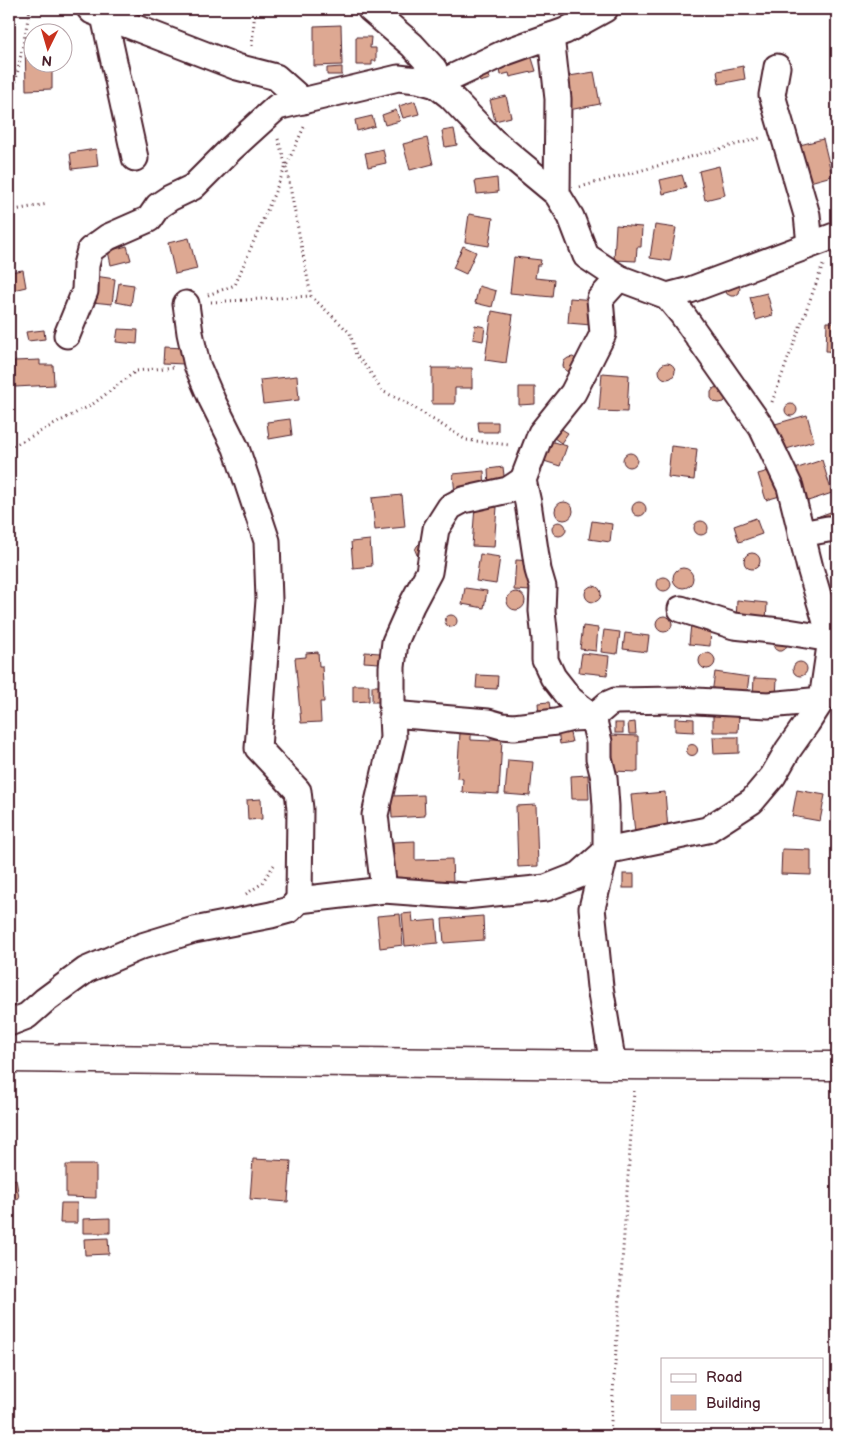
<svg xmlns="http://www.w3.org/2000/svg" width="846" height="1445" font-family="'Balsamiq Sans',sans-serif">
<rect width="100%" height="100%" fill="#fff"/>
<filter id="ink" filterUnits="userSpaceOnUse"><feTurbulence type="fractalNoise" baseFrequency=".02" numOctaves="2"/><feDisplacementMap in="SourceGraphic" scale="10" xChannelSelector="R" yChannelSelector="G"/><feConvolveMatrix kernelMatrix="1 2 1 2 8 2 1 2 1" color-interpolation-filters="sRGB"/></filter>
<g filter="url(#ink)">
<g fill="#dda892" stroke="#4a1f2b">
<path d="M341,25l1,40 -28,1v-40z"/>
<path d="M25,37h7v25h20v27l-26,1z"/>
<path d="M356,37h15l-1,11h6v13h-4v4h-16z"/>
<path d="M531,55l5,16 -26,6 -1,-4 -8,2 -2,-11z"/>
<path d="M743,66l2,13 -26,5 -2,-13z"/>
<path d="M342,67v8h-15v-7z"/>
<path d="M487,69l3,10 -10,3 -3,-10z"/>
<path d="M594,72l6,32 -31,6 -6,-33z"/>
<path d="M506,96l5,21 -16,4 -5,-21z"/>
<path d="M415,101l4,13 -16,4 -4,-12z"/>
<path d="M396,110l4,11 -15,4 -3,-10z"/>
<path d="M372,116l3,10 -18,5 -2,-11z"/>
<path d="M454,129l3,16 -12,2 -3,-16z"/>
<path d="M427,138l6,26 -23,6 -7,-26z"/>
<path d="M823,139l9,37 -26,7 -10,-37z"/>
<path d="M96,149l2,17 -26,3 -2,-16z"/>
<path d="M383,149l3,14 -18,4 -3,-14z"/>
<path d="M719,166l6,29 -20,5 -6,-29z"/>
<path d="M682,175l4,13 -23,6 -3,-14z"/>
<path d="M497,178l1,14 -21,2 -2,-13z"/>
<path d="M469,214l24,4 -4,28 -24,-4z"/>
<path d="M616,225l26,2 -1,20h-4l-1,14 -22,-1z"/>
<path d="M655,225l21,3 -6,33 -20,-3z"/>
<path d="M189,238l8,31 -22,5 -7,-31z"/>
<path d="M127,246l4,14 -20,5 -3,-14z"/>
<path d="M463,246l13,6 -10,22 -13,-6z"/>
<path d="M514,257l27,3 -1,5h-3l-2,13 19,2 -2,17 -42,-4z"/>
<path d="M23,270l3,17 -17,4v-19z"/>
<path d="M95,276l20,3 -3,25 -20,-2z"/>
<path d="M119,283l15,2 -3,20 -15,-3z"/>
<path d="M738,284l2,4 -1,5 -4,3h-4l-4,-2 -2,-5z"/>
<path d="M479,286l17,5 -4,16 -17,-4z"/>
<path d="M767,293l6,22 -17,5 -6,-23z"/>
<path d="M570,298l24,2 -3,25 -23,-2z"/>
<path d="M492,311l21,4 -7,48 -21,-3z"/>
<path d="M827,322h10v30l-11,-1z"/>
<path d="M475,325l10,2 -2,14 -10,-2z"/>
<path d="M118,329l20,1 -1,14 -21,-2z"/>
<path d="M44,330l1,9 -17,2 -2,-9z"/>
<path d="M164,347l21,1 -1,16 -21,-1z"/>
<path d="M573,357l4,3 -8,13 -4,-3 -2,-4 1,-5 4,-3z"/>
<path d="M40,360v5h13l1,20 -39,2 -1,-26z"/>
<circle cx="667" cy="371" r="8"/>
<path d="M432,368h40v20h-17v16h-23z"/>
<path d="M602,373l27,2 -2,37 -28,-1z"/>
<path d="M297,376l2,24 -36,4 -3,-24z"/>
<path d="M519,387h16v17l-16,1z"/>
<path d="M719,387l8,11 -3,4 -5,1 -5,-1 -3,-4v-6l3,-4z"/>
<circle cx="791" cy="410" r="6"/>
<path d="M807,415l7,26 -31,9 -8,-26z"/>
<path d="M290,419l2,16 -23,4 -2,-17z"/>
<path d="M478,422h20v10h-19z"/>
<path d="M560,428l8,5 -7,10 -7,-5z"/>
<path d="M550,441l17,5 -7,20 -16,-5z"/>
<path d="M671,446l26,3 -3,31 -26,-3z"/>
<circle cx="630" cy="460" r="7"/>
<path d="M822,460l10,33 -27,9 -10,-33z"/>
<path d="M503,467l2,17 -16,2 -1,-17z"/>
<path d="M772,470l8,26 -14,4 -8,-26z"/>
<path d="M484,471l1,21 -30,2 -2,-20z"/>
<path d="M402,495l3,32 -30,3 -3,-32z"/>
<circle cx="564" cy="511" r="9"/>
<circle cx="639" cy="509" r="7"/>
<path d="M475,506l22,1 -3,40 -22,-1z"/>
<path d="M836,510l1,11 -19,7 -4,-10z"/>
<path d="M756,518l6,16 -23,8 -5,-16z"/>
<circle cx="701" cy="528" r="7"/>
<path d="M592,521l20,3 -2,18 -21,-3z"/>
<circle cx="559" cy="529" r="7"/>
<path d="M370,540l2,26 -19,2 -2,-26z"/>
<path d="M420,543h5l-4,14 -4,-2 -2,-5 2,-4z"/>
<circle cx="752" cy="561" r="8"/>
<path d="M480,554l20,3 -4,27 -20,-3z"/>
<path d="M516,560l17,1 -2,30 -17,-1z"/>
<circle cx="683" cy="578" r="10"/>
<circle cx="664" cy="584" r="7"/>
<circle cx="593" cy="594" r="8"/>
<path d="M465,588l22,3 -3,17 -22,-4z"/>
<circle cx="516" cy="601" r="9"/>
<path d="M737,600l30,3 -1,20 -30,-2z"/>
<circle cx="451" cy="621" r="6"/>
<circle cx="664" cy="624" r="8"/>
<path d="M691,624l20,1 -1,21 -21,-2z"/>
<path d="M583,626l15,2 -2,23 -16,-2z"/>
<path d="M604,630l16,2 -3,22 -16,-2z"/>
<path d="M625,633l24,3 -2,16 -24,-3z"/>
<path d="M775,641h11l1,4 -2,4 -3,2h-4l-3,-2 -2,-4z"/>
<path d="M318,652l1,14h3l2,36h-4l1,20 -20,1 -6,-65 11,-1v-4z"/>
<path d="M365,652l15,1 -1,10 -15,-1z"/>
<path d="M582,653l27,3 -2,19 -28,-3z"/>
<circle cx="707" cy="661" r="8"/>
<circle cx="800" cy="669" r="7"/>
<path d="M715,672l34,5 -3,22 -34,-5z"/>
<path d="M477,675l21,1 -1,13 -21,-1z"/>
<path d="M754,678l23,1 -1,19 -23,-2z"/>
<path d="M353,685h16v16l-16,1z"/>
<rect x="372" y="686" width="10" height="16"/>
<path d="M549,702l2,11 -12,2 -1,-12z"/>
<path d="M713,714l26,1 -1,17h-25z"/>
<path d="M675,718l19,1v13l-19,-1z"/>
<path d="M635,722l1,12h-7l-1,-11z"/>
<rect x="615" y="723" width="8" height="10"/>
<path d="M569,729l3,13 -12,2 -2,-13z"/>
<path d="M460,733l11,1v6l20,1v-2h11l-3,55 -37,-2 1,-13 -6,-1z"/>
<path d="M611,735l27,1v36l-27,-1z"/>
<path d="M713,737h26v16l-25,1z"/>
<circle cx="692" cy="750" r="5.5"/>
<path d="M508,760l25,2 -3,34 -25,-2z"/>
<path d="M588,775l1,24h-17l-1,-23z"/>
<path d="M797,790l28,5 -5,26 -28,-5z"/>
<path d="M665,792l3,38 -33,3 -4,-38z"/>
<path d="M424,795l1,21 -33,2 -1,-22z"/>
<path d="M261,799l1,20 -14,1 -1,-20z"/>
<path d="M536,805l2,61 -20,1 -2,-61z"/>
<path d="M415,841v19l37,-1 1,24 -58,3 -2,-44z"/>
<path d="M782,849l29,1v25l-30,-1z"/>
<rect x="623" y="874" width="11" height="14"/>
<path d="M412,913l1,9 23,-2 2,23 -33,3 -3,-32z"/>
<path d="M400,914l3,31 -23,3 -3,-32z"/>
<path d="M483,916l1,24 -40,3 -2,-24z"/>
<path d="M253,1159l38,2 -3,41 -38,-3z"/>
<path d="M66,1165h30v33l-30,-1z"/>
<path d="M16,1179l3,19 -10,2v-19z"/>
<path d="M61,1203h16v20h-17z"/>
<path d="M110,1218v15h-27v-14z"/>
<path d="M108,1238l1,16 -24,1 -1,-16z"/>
</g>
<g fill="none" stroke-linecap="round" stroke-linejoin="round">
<g stroke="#4a1f2b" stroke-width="29">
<g id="minor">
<path d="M90,9l2,2 145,56 39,10 27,24"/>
<path d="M370,9l42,36 22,24 2,16 14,11 42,44 65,54 14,23 15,39 33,22 48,18 15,18 80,114 28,59 20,81 21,71 6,8"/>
<path d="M104,16l31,142"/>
<path d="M551,36l7,63 -1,95"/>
<path d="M777,67l-5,28 35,120 3,29"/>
<path d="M667,296l23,-6 147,-55"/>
<path d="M186,304l4,29 7,32 15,35 24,48 31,93 2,59 -11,148 40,43 2,18 -1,91"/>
<path d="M67,335l18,-44 1,-26 4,-15 18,-13 41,-18 9,-13 12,-8 23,-11 39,-39 45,-41 121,-29 20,2 18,5 70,-33 59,-21 40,-22"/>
<path d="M801,534l27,-5h9"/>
<path d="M681,609l53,17 54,6 43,7 6,-2"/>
<path d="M392,714l96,8 14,4 12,1 42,-5 16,-4 21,-1 15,-13 7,-3 63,-1 90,5 54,-5"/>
<path d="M384,890l-9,-75 18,-77 -1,-24v-47l3,-25 16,-36 18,-34 7,-43 14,-22 13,-7 45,-10 15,-10"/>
<path d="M9,1023l18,-7 17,-15 42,-31 56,-24 52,-16 77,-15 18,-5 10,-10 85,-10 81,6 81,-8 33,-13 27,-24 101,-21 45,-29 21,-25 15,-26 19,-27 15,-23 9,-61"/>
<path d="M613,1065l-13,-78 -8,-79 14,-57v-45l-2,-28 -5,-20v-16l-6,-25 -22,-17 -18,-23 -8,-17v-21l-3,-28 1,-24 -5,-17 -10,-67 -5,-23 18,-47 32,-40 30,-59 -3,-35 19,-21"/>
</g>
</g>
<g stroke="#4a1f2b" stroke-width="31">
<path id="major" d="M9,1058l604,7 224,1"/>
</g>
<g stroke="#4a1f2b" stroke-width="3" stroke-dasharray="1 4" stroke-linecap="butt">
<path d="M252,46l3,-37"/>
<path d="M9,100l4,-5 17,-86"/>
<path d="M278,139l8,27 19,-41"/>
<path d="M580,187l180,-49"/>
<path d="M9,211l39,-7"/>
<path d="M208,295l27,-10 51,-119 25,130 39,37 6,22 12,14 14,22 23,11 61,38 44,5"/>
<path d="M211,302l100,-6"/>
<path d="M772,402l51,-137"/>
<path d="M9,448l84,-44 43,-33 38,-4"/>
<path d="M246,894l15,-10 13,-19"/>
<path d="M610,1436l24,-345"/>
</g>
<use href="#minor" stroke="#fff" stroke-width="25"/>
<use href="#major" stroke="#fff" stroke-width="28"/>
</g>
</g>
<rect width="846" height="1445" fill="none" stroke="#fff" stroke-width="30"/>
<rect x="15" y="15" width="816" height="1415" fill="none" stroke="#4a1f2b" stroke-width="2" filter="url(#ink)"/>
<rect x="661" y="1358" width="162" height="65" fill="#ffffff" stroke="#b7a5aa"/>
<rect x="671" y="1374" width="25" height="8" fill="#ffffff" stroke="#b7a5aa"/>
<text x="706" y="1382" font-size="15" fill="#4a1f2b">Road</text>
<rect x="671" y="1395" width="25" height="15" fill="#dda892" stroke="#b7a5aa"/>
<text x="706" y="1408" font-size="15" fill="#4a1f2b">Building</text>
<g transform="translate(48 48) rotate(185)"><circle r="24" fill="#ffffff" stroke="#b7a5aa"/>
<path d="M0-4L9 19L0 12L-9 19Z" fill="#c8321e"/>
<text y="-8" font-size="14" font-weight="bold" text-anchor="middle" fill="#4a1f2b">N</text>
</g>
</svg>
